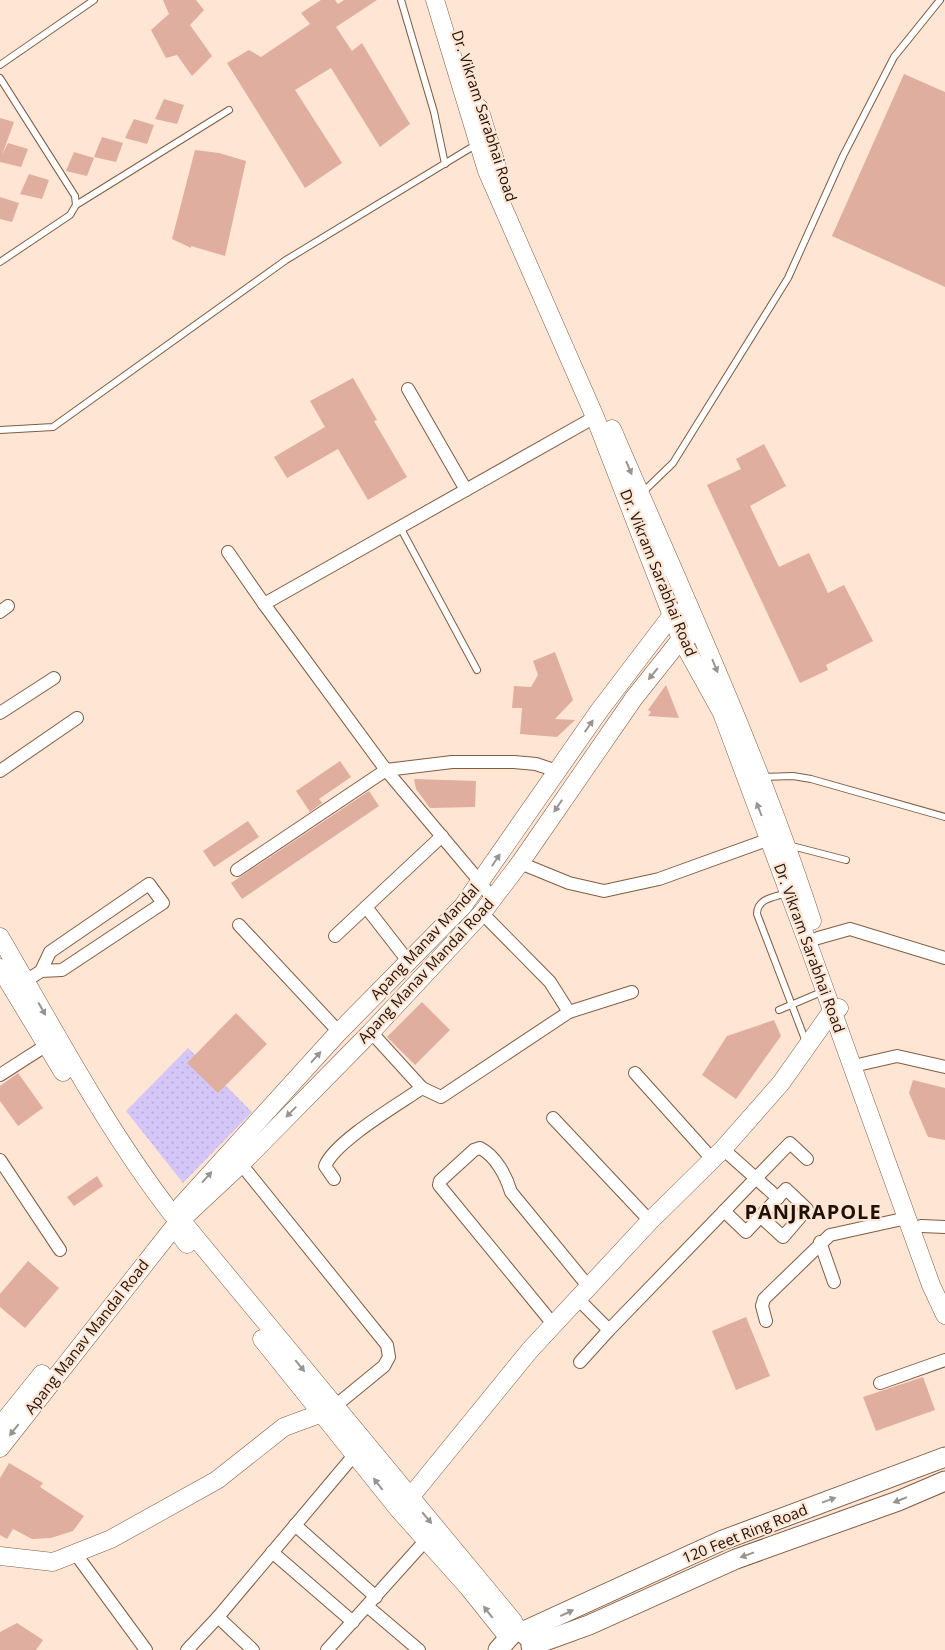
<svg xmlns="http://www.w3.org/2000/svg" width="945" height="1650" font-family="'Open Sans',sans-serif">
<defs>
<pattern id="park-dots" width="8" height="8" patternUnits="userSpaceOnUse" patternTransform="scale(1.25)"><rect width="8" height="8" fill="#d4c7f7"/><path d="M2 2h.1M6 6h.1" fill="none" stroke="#b6aad2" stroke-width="1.8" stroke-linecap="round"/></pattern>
</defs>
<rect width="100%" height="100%" fill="#ffe5d3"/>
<path fill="url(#park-dots)" d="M188,1048l64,64 -69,71 -57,-72z"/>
<g fill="#dfae9f">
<path d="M163,0h33l8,10 -14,15 22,31 -20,20 -15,-21 -11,3 -15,-28 18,-16z"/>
<path d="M321,0h14l3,4 6,-4h33l-41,27 16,24 10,-8 48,81 -30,23 -49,-79 -36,22 47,73 -37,25 -78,-125 22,-13 12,7 49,-33 -9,-11z"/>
<path d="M904,74l41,18v195l-113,-51z"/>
<path d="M164,99l20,6 -7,19 -22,-5z"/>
<path d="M0,118l14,4 -12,33 6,-12 20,6 -7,18 -21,-5z"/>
<path d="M134,119l20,6 -7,19 -22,-6z"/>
<path d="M102,137l21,6 -7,19 -22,-5z"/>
<path d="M195,150l24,3 27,8 -21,95 -34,-10v2l-19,-9z"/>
<path d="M74,152l20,6 -7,18 -21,-5z"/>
<path d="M29,174l20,6 -7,19 -22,-5z"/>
<path d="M0,197l19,6 -7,19 -12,-3z"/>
<path d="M353,378l24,42 -3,1 33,56 -39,23 -30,-51 -51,29 -13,-21 51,-30 -15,-26z"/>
<path d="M764,444l22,42 -36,20 29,61 30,-14 19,40 16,-8 29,56 -47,24 2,5 -28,13 -93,-198 34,-16 -5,-10z"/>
<path d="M555,652l18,48 -18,19 20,1 -18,17 -37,-3 2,-26h-10l2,-22 17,1 7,-12 -5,-14z"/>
<path d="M666,685l13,33 -31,-2 3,-4 -3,-2z"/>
<path d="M340,761l11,16 -32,22 3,4 -12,9 -14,-21z"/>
<path d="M414,779l62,2 -1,26 -45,1 -14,-19z"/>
<path d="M369,791l10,15 -137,93 -11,-16z"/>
<path d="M248,821l11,16 -45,30 -11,-16z"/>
<path d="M422,1002l28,28 -35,35 -28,-28z"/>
<path d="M236,1013l31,31 -49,49 -31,-30z"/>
<path d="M774,1020l7,16 -45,63 -34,-24 25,-39z"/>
<path d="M18,1073l25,35 -25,18 -18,-25v-15z"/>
<path d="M913,1080l32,8v52l-17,-3 -19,-44z"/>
<path d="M97,1176l6,10 -29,20 -7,-9z"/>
<path d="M28,1261l31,27 -34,40 -25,-21v-13z"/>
<path d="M746,1317l24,59 -34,14 -24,-59z"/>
<path d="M923,1377l12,33 -59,21 -13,-34z"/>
<path d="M9,1463l34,20 -3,4 44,29 -11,15 -22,7 -19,1 -19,-10 -6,10 -7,-4v-57z"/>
<path d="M17,1623l26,17 -7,10h-36v-18z"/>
</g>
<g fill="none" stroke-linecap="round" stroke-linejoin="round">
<g stroke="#815d43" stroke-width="8">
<g id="lane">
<path d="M401,0l33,112 11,52"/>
<path d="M0,65l94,-65"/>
<path d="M0,78l75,118 1,9 -6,10 -70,47"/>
<path d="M76,205l153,-95"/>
<path d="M0,430l53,-3 233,-167 191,-116"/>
<path d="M643,492l30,-29 115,-185 55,-122 51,-99 46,-57"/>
<path d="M400,527l77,143"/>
<path d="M762,777l31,-1 18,3 134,38"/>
<path d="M788,845l58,15"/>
<path d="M787,893c-12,4 -30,5 -30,21l49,128"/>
<path d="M779,1010l45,-19"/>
</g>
</g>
<g stroke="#815d43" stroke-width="14">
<g id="street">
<path d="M408,389l58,101"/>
<path d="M228,552l36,52"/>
<path d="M0,612l8,-6"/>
<path d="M0,713l54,-35"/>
<path d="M0,771l77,-53"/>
<path d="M520,863l49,20 35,8 55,-12 111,-40"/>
<path d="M237,870l149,-100 66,-8h62l22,2 21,7"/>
<path d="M493,900l-12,-17 -95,-113 -122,-166 331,-187"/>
<path d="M366,907l76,-71"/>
<path d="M482,913l68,69 19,30"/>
<path d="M239,925l100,107"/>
<path d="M335,936l31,-29 42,54"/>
<path d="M818,938l32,-9 95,29"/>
<path d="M26,981l15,-10 9,-19 99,-68 14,19 -101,67 -21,1"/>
<path d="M862,1064l35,-8 48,11"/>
<path d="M635,1073l78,87"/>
<path d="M0,1075l53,-34"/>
<path d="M422,1088l19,9 128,-85 63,-20"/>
<path d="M553,1118l97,103"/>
<path d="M723,1149l55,49"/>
<path d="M0,1160l60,90"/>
<path d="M241,1164l146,181 2,12 -5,9 -50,41"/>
<path d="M334,1179l-9,-13c10,-25 74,-62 97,-78l-51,-56"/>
<path d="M724,1211l22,21 40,-43 21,20 -24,28 -23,-21"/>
<path d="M921,1226l24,1"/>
<path d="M820,1242l14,40"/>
<path d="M577,1298l32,32 181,-187 17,16"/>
<path d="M766,1321l-4,-15 2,-7 66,-64 77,-17"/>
<path d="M553,1324l-114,-139 1,-4 34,-31 6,-2c16,8 26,28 31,44l77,94"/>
<path d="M580,1362l29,-32"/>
<path d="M880,1383l65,-23"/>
<path d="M295,1525l81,72"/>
<path d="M272,1552l81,70"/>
<path d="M75,1553l71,97"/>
<path d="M367,1606l52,44"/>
<path d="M187,1650l31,-33"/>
<path d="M253,1650l-35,-33 137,-163"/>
<path d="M327,1650l99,-110"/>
</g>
</g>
<g stroke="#815d43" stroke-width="19">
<g id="secondary">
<path d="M435,0l52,171 108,246 86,222 41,74 88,236 121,336 14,30"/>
<path d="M479,108l18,59"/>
<path d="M612,429c70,163 145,323 200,492"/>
<path d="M0,937c55,94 105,190 172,277"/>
<path d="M0,968l63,104"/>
<path d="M181,1206l155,-171 127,-129 136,-195 73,-96 9,-3"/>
<path d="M262,1339l138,172 68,76 40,50"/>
<path d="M0,1426l42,-52"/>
<path d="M0,1448l174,-221 13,17"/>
<path d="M403,1506l127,-156 120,-129 73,-72 58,-66 51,-72 7,-3"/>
<path d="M0,1556l53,6 58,-23 106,-59 67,-53 38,-14"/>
<path d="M518,1631l-5,-10 -332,-401 60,-56 130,-132 111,-119 38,-50 114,-165 47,-59 10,-4"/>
</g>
</g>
<g stroke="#815d43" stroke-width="21">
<g id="primary">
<path d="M522,1632l201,-92 222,-83"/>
<path d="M531,1646l58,-21 147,-66 162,-58 47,-20"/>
<path d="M498,1650l16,-18h8l8,7"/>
</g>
</g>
<use href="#lane" stroke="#fff" stroke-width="6"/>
<use href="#street" stroke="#fff" stroke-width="12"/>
<use href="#secondary" stroke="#fff" stroke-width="18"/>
<use href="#primary" stroke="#fff" stroke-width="19"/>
</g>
<defs><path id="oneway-solid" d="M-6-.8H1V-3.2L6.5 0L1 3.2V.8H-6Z" transform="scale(1.25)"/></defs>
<g fill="#9a948f">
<use href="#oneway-solid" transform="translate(629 468) rotate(67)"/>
<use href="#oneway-solid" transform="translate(715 666) rotate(68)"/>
<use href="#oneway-solid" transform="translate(653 674) rotate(129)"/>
<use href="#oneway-solid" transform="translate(589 726) rotate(-55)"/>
<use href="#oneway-solid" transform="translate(558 806) rotate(124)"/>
<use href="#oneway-solid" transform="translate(759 809) rotate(-111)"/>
<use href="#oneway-solid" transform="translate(496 860) rotate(-56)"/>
<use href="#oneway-solid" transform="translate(42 1009) rotate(61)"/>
<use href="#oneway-solid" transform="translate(316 1057) rotate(-48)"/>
<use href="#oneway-solid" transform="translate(291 1112) rotate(134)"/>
<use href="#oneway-solid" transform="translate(207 1177) rotate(-48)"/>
<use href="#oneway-solid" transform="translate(300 1366) rotate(51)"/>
<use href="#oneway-solid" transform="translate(14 1430) rotate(128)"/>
<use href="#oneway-solid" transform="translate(378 1484) rotate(-128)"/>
<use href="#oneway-solid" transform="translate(829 1500) rotate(-20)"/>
<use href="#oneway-solid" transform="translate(900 1500) rotate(158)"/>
<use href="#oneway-solid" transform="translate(427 1518) rotate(50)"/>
<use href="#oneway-solid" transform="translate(747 1555) rotate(160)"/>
<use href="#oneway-solid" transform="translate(488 1612) rotate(-128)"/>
<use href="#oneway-solid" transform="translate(567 1613) rotate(-25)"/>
</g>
<g text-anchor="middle" stroke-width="4.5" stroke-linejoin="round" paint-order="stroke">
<g font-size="15" fill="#1f1107" stroke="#ffe5d3">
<text transform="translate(484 116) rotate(72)" y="5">Dr. Vikram Sarabhai Road</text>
<text transform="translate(658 573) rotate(68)" y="5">Dr. Vikram Sarabhai Road</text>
<text transform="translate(425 942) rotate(-47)" y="5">Apang Manav Mandal</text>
<text transform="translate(809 948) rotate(70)" y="5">Dr. Vikram Sarabhai Road</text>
<text transform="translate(426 971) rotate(-47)" y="5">Apang Manav Mandal Road</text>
<text transform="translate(87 1337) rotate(-52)" y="5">Apang Manav Mandal Road</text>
<text transform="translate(745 1534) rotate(-22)" y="5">120 Feet Ring Road</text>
</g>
<g font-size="20" font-weight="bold" letter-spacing="1" fill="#1f1107" stroke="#ffe5d3">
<text x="813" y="1219">PANJRAPOLE</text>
</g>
</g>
</svg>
